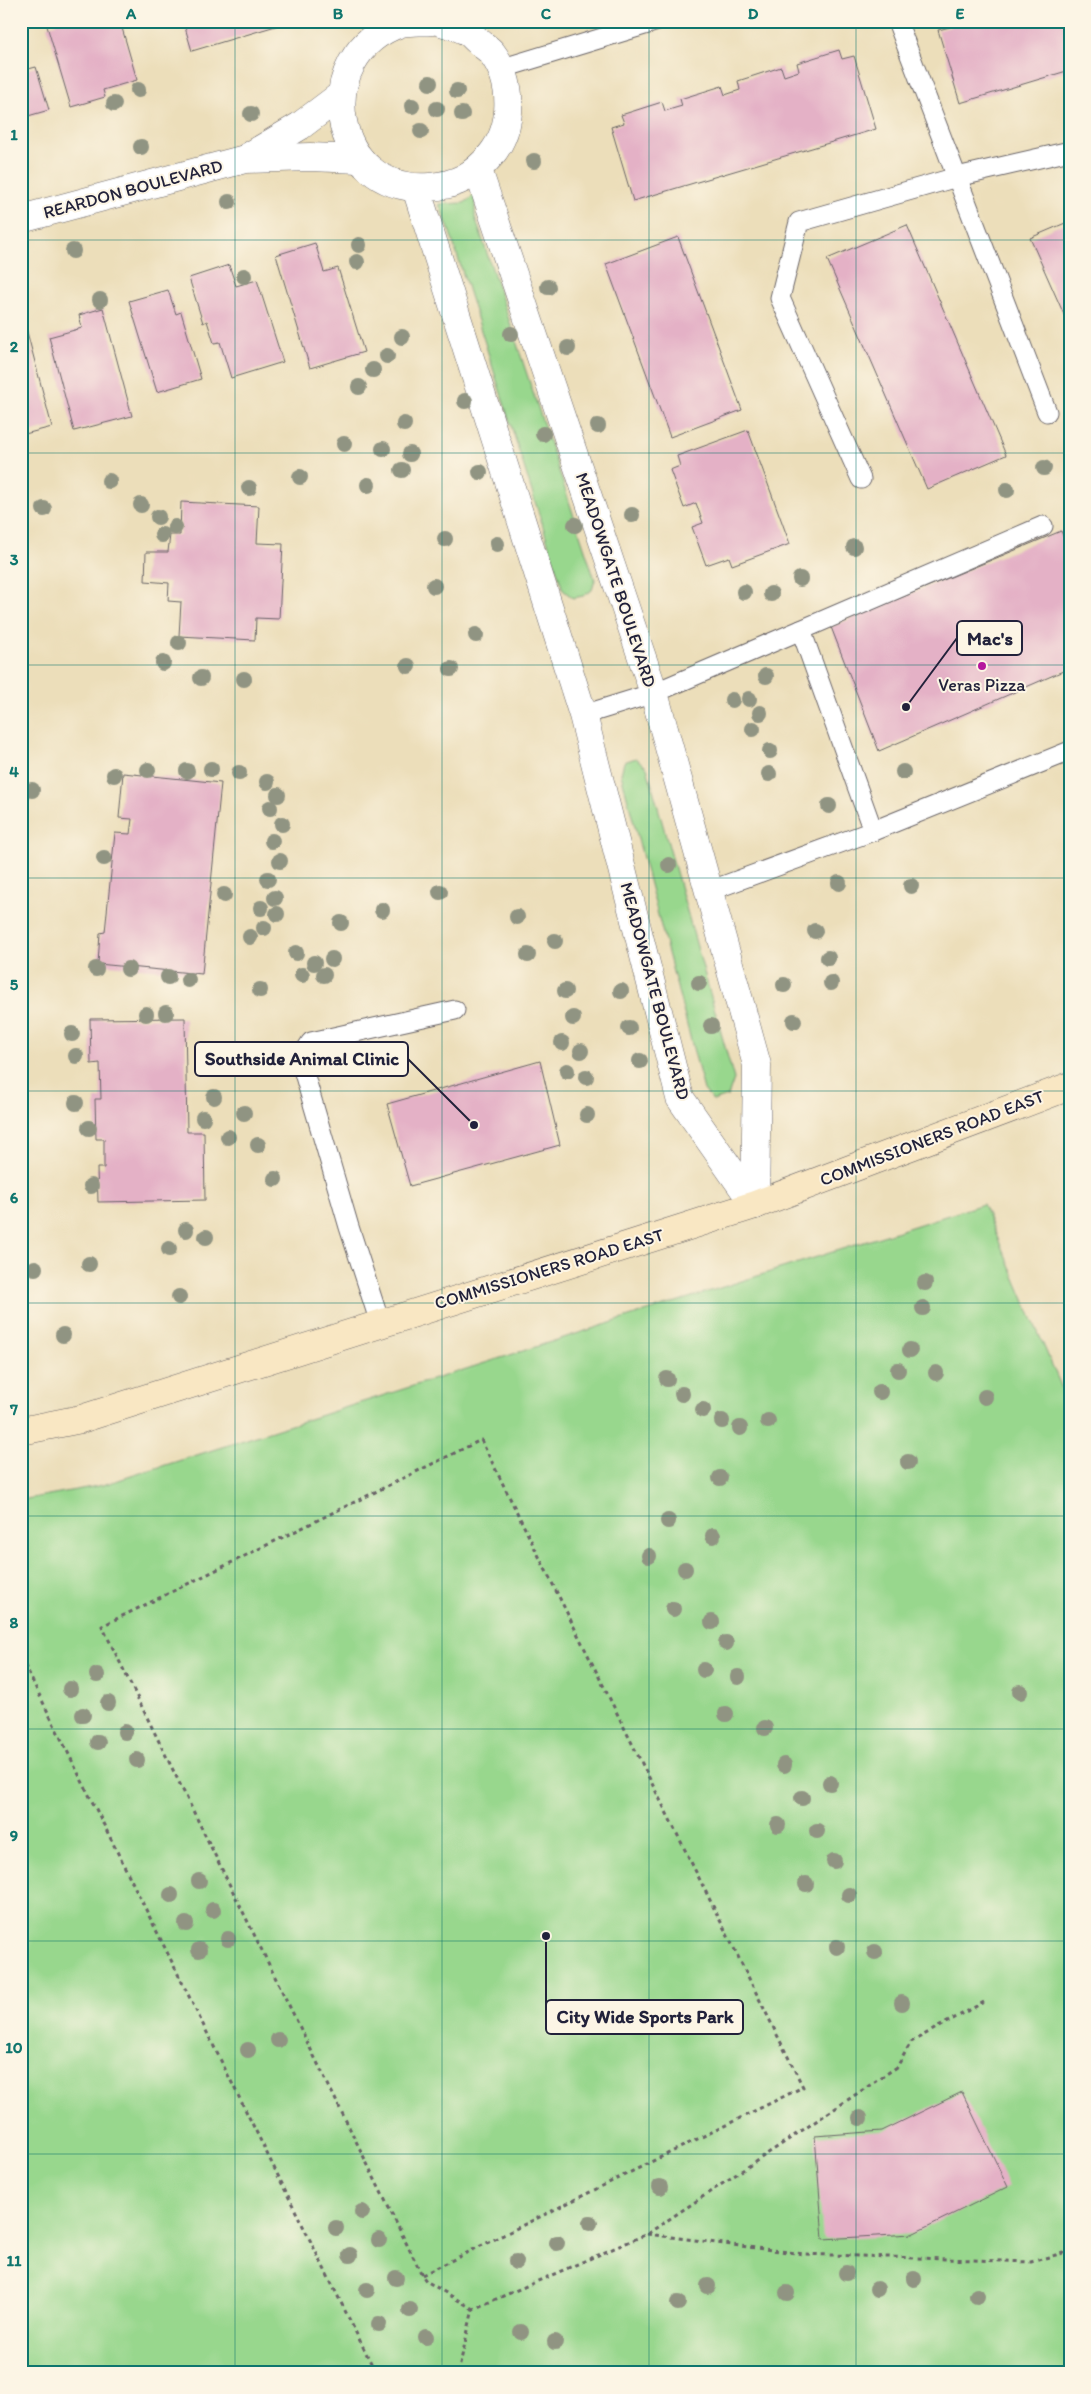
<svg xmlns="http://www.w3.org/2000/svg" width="1091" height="2394" font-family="Itim,sans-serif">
<rect width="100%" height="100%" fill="#fcf5e5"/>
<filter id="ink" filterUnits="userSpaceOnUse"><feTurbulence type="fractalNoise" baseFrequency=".02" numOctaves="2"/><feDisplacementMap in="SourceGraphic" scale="10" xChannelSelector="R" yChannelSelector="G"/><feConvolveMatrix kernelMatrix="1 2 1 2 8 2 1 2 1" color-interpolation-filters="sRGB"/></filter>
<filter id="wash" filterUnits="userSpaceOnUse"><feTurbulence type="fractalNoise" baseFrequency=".0096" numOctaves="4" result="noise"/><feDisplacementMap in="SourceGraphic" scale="20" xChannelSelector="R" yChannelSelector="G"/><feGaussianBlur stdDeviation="1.12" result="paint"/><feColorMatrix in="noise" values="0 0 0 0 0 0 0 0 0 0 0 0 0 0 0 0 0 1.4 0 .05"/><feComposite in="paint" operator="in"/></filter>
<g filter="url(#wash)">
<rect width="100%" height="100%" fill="#ecdeba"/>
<g fill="#98d78d" stroke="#5d7c64">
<path d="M475,195v22l120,363 -3,10 -9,6 -10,2 -10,-8 -115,-364 -9,-22 25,-1z"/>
<path d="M636,758l11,10 87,311 -6,17 -15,5 -9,-11 -83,-316 3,-12z"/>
<path d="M983,1204l87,203v966h-1049v-873l82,-15z"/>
</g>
<g id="blocks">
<g fill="#e4b1c6">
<path d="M55,21h65l17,59 -34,10 2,7 -34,10 -24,-81 9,-2z"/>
<path d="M192,21h97v1l-97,29 -8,-27z"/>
<path d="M948,21h122v49l-110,33 -22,-73 12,-3z"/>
<path d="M839,50l3,9 12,-3 22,73 -243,72 -22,-74 13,-4 -3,-8 41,-13 3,9 17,-5 -2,-7 42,-13 3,9 15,-5 -2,-9 43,-14 3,9 15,-5 -2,-8z"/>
<path d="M36,67l13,43 -28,8v-47z"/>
<path d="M1070,221v107l-40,-90z"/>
<path d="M907,225l99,230 -79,34 -100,-230z"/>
<path d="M678,237l64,173 -72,27 -64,-173z"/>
<path d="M315,243l9,29 14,-4 26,84 -54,16 -34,-113z"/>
<path d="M229,265l7,21 21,-6 26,82 -52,16 -11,-36 -6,1 -7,-22 -4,2 -14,-45z"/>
<path d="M168,290l8,24 5,-2 20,67 -44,13 -28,-91z"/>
<path d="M103,308l29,108 -58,15 -25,-94 33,-9 -3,-13z"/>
<path d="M26,328l26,99 -31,8v-106z"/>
<path d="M748,430l42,114 -58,21 -3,-8 -23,8 -14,-38 11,-4 -7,-20 -12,5 -14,-38 10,-4 -3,-10z"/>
<path d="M181,502l78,4 -2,37 26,1 -4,75 -23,-1 -1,22 -76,-4 2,-34 -13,-1 1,-18 -24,-2 1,-29h22l2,-17h10z"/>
<path d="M1061,531l9,22v115l-191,83 -48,-124z"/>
<path d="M123,773l98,10 -19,191 -104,-10 2,-31 5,-1 10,-99 15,1 2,-15 -13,-1z"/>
<path d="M185,1018l2,114h17l1,68 -107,2 -1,-34h7v-29h-8l-1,-40h6l-1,-36 -9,1 -1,-45z"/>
<path d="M540,1061l20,84 -150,41 -23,-82z"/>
<path d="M962,2092l46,95 -96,47 -89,5 -8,-103 67,-5z"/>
</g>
</g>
</g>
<g filter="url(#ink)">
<use href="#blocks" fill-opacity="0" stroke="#696467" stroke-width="1"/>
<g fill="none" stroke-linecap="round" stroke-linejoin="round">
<g stroke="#696467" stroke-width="21">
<g id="service">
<path d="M897,21l150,391"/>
<path d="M500,69l158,-48"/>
<path d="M861,479l-81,-181 19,-76 158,-45 113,-26"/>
<path d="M801,630l242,-104"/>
<path d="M583,715l71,-22 147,-63 72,201"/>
<path d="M709,891l164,-60 197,-80"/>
<path d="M380,1323l-31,-96 -49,-168 11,-17 144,-32"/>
</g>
</g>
<g stroke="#696467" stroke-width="29">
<g id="tertiary">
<path d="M432,21c-10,1 -22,0 -31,2 -94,32 -71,172 29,164 27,-2 43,-11 61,-32 23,-28 23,-73 1,-102 -3,-4 -10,-8 -14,-12 -4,-3 -7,-8 -12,-10 -8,-5 -19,-7 -28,-10"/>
<path d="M248,157l52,-31 41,-31"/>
<path d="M478,170l176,523 103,372 -2,140"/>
<path d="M416,188l167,527 97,383 75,107"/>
<path d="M21,219l224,-60 65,-2 50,2"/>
</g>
</g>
<g stroke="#696467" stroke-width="29">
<path id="secondary" d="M21,1431l60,-12 674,-214 315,-119"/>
</g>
<g stroke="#696467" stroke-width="3" stroke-dasharray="4 4" stroke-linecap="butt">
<path d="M21,1054l7,-4"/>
<path d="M21,1658l355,715"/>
<path d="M647,2234l156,20 228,8 39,-11"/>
<path d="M422,2275l381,-188 -322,-647 -379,186 320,649 4,6 47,28"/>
<path d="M458,2373l15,-64 174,-75 250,-167 14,-25 73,-40"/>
</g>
<use href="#service" stroke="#fff" stroke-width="19"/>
<use href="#tertiary" stroke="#fff" stroke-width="28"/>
<use href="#secondary" stroke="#f9e7c3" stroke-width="28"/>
</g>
<g fill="#909482">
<circle cx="430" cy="83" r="8"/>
<circle cx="138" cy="90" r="8"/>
<circle cx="457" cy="91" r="8"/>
<circle cx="114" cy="104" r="8"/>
<circle cx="412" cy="106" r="8"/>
<circle cx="437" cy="109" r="8"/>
<circle cx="251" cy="114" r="8"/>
<circle cx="462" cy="114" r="8"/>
<circle cx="421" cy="131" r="8"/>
<circle cx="141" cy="147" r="8"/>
<circle cx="534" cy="161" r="8"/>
<circle cx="229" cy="202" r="8"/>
<circle cx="359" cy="245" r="8"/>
<circle cx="73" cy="251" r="8"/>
<circle cx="357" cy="262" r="8"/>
<circle cx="244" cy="276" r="8"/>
<circle cx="548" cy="287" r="8"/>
<circle cx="100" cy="300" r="8"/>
<circle cx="511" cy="334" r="8"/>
<circle cx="402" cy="337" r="8"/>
<circle cx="568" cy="348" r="8"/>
<circle cx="387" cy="356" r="8"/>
<circle cx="373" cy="370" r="8"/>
<circle cx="359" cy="387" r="8"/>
<circle cx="465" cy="401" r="8"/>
<circle cx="404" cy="424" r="8"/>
<circle cx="598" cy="426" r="8"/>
<circle cx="543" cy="434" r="8"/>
<circle cx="344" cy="444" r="8"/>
<circle cx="383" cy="449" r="8"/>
<circle cx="410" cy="454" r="8"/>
<circle cx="1044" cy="468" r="8"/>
<circle cx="402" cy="470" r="8"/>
<circle cx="480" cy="472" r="8"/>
<circle cx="300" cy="477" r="8"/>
<circle cx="109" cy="481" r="8"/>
<circle cx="368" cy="485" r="8"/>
<circle cx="249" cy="488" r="8"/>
<circle cx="1007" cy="490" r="8"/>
<circle cx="141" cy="505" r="8"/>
<circle cx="44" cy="509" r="8"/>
<circle cx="632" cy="515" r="8"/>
<circle cx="158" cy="517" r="8"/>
<circle cx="575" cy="525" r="8"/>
<circle cx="175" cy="527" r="8"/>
<circle cx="162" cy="535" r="8"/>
<circle cx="445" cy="539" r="8"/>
<circle cx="497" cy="544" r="8"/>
<circle cx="854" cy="547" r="8"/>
<circle cx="800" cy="579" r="8"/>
<circle cx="434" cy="586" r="8"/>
<circle cx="744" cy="592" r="8"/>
<circle cx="771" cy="594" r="8"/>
<circle cx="476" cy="635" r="8"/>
<circle cx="179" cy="643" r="8"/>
<circle cx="163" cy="663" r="8"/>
<circle cx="408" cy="666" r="8"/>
<circle cx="451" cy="669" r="8"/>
<circle cx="766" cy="676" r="8"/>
<circle cx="201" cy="678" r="8"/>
<circle cx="244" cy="679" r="8"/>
<circle cx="749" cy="699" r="8"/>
<circle cx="732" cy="700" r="8"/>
<circle cx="760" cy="713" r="8"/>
<circle cx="753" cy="729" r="8"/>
<circle cx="770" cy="751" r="8"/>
<circle cx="211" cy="769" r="8"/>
<circle cx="148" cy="770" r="8"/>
<circle cx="187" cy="771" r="8"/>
<circle cx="903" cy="772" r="8"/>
<circle cx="239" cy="773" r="8"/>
<circle cx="769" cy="774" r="8"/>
<circle cx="114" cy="775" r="8"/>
<circle cx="267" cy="782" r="8"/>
<circle cx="32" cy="790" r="8"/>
<circle cx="278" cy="795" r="8"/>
<circle cx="829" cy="806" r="8"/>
<circle cx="270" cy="808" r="8"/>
<circle cx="282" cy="824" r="8"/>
<circle cx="272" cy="841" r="8"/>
<circle cx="104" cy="858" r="8"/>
<circle cx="280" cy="861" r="8"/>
<circle cx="669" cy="865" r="8"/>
<circle cx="268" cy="879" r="8"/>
<circle cx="839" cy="883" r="8"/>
<circle cx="911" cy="886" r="8"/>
<circle cx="440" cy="892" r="8"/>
<circle cx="224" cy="895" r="8"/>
<circle cx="275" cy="898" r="8"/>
<circle cx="261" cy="908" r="8"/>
<circle cx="382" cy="910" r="8"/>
<circle cx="277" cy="914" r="8"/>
<circle cx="517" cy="917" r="8"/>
<circle cx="341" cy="923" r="8"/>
<circle cx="264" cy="928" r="8"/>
<circle cx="815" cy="931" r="8"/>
<circle cx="250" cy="937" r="8"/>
<circle cx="555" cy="941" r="8"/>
<circle cx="296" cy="953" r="8"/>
<circle cx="528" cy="955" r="8"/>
<circle cx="828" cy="958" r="8"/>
<circle cx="332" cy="959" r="8"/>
<circle cx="314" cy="963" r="8"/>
<circle cx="96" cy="969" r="8"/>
<circle cx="128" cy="969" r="8"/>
<circle cx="302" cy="975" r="8"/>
<circle cx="324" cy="975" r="8"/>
<circle cx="168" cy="977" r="8"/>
<circle cx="188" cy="980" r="8"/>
<circle cx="699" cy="983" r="8"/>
<circle cx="831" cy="983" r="8"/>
<circle cx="784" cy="985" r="8"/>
<circle cx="260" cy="990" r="8"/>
<circle cx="565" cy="991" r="8"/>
<circle cx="621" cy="991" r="8"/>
<circle cx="166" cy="1013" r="8"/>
<circle cx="146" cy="1014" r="8"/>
<circle cx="573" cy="1018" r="8"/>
<circle cx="794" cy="1021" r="8"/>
<circle cx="711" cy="1026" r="8"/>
<circle cx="629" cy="1028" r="8"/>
<circle cx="72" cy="1034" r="8"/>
<circle cx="562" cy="1043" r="8"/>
<circle cx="581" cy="1051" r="8"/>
<circle cx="76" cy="1056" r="8"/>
<circle cx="640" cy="1061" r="8"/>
<circle cx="567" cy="1071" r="8"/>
<circle cx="586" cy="1077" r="8"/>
<circle cx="214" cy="1097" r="8"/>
<circle cx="76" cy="1103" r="8"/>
<circle cx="244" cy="1113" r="8"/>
<circle cx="587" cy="1115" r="8"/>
<circle cx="203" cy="1118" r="8"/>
<circle cx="89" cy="1128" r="8"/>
<circle cx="228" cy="1137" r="8"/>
<circle cx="258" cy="1145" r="8"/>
<circle cx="275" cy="1179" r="8"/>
<circle cx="91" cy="1186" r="8"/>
<circle cx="186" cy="1230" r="8"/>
<circle cx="206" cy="1237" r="8"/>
<circle cx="169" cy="1249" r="8"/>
<circle cx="89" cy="1264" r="8"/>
<circle cx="35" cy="1268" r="8"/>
<circle cx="925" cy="1283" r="8"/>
<circle cx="179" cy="1297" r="8"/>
<circle cx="923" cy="1308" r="8"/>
<circle cx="63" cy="1335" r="8"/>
<circle cx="910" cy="1350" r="8"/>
<circle cx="898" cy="1370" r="8"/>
<circle cx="936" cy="1373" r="8"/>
<circle cx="667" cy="1379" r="8"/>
<circle cx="880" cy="1392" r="8"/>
<circle cx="682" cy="1394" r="8"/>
<circle cx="985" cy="1397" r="8"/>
<circle cx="703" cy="1410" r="8"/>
<circle cx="722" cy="1421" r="8"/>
<circle cx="768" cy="1421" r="8"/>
<circle cx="740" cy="1428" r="8"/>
<circle cx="908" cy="1462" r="8"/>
<circle cx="720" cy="1478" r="8"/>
<circle cx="668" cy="1521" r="8"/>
<circle cx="713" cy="1536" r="8"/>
<circle cx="649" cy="1556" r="8"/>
<circle cx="685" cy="1569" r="8"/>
<circle cx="673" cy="1609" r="8"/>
<circle cx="712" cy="1622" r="8"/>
<circle cx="726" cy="1643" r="8"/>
<circle cx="704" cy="1670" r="8"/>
<circle cx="97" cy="1675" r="8"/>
<circle cx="738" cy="1677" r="8"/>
<circle cx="70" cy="1689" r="8"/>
<circle cx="1020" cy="1692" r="8"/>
<circle cx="108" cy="1703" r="8"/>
<circle cx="726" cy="1714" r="8"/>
<circle cx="83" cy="1715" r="8"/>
<circle cx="765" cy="1728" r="8"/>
<circle cx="125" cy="1732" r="8"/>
<circle cx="98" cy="1742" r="8"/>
<circle cx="137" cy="1760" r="8"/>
<circle cx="784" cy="1765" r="8"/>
<circle cx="830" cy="1783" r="8"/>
<circle cx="802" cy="1798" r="8"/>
<circle cx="778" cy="1825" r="8"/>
<circle cx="817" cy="1831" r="8"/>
<circle cx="834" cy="1861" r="8"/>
<circle cx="199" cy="1881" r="8"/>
<circle cx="806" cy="1884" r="8"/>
<circle cx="171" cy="1895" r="8"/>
<circle cx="849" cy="1895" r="8"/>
<circle cx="213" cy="1910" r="8"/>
<circle cx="186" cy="1924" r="8"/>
<circle cx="228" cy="1939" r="8"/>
<circle cx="837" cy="1947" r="8"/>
<circle cx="199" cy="1950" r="8"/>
<circle cx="875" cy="1952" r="8"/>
<circle cx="902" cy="2003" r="8"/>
<circle cx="278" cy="2040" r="8"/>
<circle cx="248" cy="2050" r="8"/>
<circle cx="860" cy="2118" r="8"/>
<circle cx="660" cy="2187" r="8"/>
<circle cx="362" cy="2212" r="8"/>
<circle cx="590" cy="2223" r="8"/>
<circle cx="336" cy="2228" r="8"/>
<circle cx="379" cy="2240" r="8"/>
<circle cx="557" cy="2243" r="8"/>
<circle cx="350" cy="2255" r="8"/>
<circle cx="516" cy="2262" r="8"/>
<circle cx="846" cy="2273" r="8"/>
<circle cx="396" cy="2278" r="8"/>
<circle cx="914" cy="2279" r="8"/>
<circle cx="708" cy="2286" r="8"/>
<circle cx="877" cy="2289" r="8"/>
<circle cx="367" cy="2290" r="8"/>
<circle cx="787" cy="2293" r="8"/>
<circle cx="977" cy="2296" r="8"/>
<circle cx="678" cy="2303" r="8"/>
<circle cx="410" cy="2310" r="8"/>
<circle cx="379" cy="2324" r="8"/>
<circle cx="521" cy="2332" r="8"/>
<circle cx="426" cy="2337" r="8"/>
<circle cx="555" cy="2342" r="8"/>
</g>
</g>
<path fill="none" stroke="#0f766e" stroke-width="1" stroke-opacity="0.55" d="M235,21v2352M442,21v2352M649,21v2352M856,21v2352M21,240h1049M21,453h1049M21,665h1049M21,878h1049M21,1091h1049M21,1303h1049M21,1516h1049M21,1729h1049M21,1941h1049M21,2154h1049"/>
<circle fill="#b5179e" stroke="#fcf5e5" stroke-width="2" cx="982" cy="666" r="5"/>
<g text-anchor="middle" stroke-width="4" stroke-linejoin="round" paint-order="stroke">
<g font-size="18" fill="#22223b" stroke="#fcf5e5">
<text transform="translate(133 189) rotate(-15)" y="6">REARDON BOULEVARD</text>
<text transform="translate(616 580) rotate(72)" y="6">MEADOWGATE BOULEVARD</text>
<text transform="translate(655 991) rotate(75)" y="6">MEADOWGATE BOULEVARD</text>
<text transform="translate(932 1138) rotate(-21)" y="6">COMMISSIONERS ROAD EAST</text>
<text transform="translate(549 1269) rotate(-17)" y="6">COMMISSIONERS ROAD EAST</text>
</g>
<g font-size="18" fill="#22223b" stroke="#fcf5e5">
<text x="982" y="691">Veras Pizza</text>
</g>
</g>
<path fill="none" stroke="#22223b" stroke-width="2" d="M906 707L957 638M474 1125L408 1059M546 1936L546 2017"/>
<g fill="#22223b" stroke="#fcf5e5" stroke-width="2">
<circle cx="906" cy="707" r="5"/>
<circle cx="474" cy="1125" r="5"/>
<circle cx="546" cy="1936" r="5"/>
</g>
<g fill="#fcf5e5" stroke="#22223b" stroke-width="2">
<rect x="957" y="621" width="65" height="34" rx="5"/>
<rect x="195" y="1042" width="213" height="34" rx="5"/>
<rect x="546" y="2000" width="197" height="34" rx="5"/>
</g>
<g font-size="19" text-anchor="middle" font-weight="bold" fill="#22223b">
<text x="990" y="645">Mac's</text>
<text x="302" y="1065">Southside Animal Clinic</text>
<text x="645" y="2023">City Wide Sports Park</text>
</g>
<rect width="1091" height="2394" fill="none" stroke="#fcf5e5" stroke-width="55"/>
<rect x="28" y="28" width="1036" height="2338" fill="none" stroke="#0f766e" stroke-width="2"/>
<g font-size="16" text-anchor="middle" font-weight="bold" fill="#0f766e">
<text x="131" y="19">A</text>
<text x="338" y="19">B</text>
<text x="546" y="19">C</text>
<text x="753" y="19">D</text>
<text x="960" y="19">E</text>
<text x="14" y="140">1</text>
<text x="14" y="352">2</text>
<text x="14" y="565">3</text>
<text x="14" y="777">4</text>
<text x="14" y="990">5</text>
<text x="14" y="1203">6</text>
<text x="14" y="1415">7</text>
<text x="14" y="1628">8</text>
<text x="14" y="1841">9</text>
<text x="14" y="2053">10</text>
<text x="14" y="2266">11</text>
</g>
</svg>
